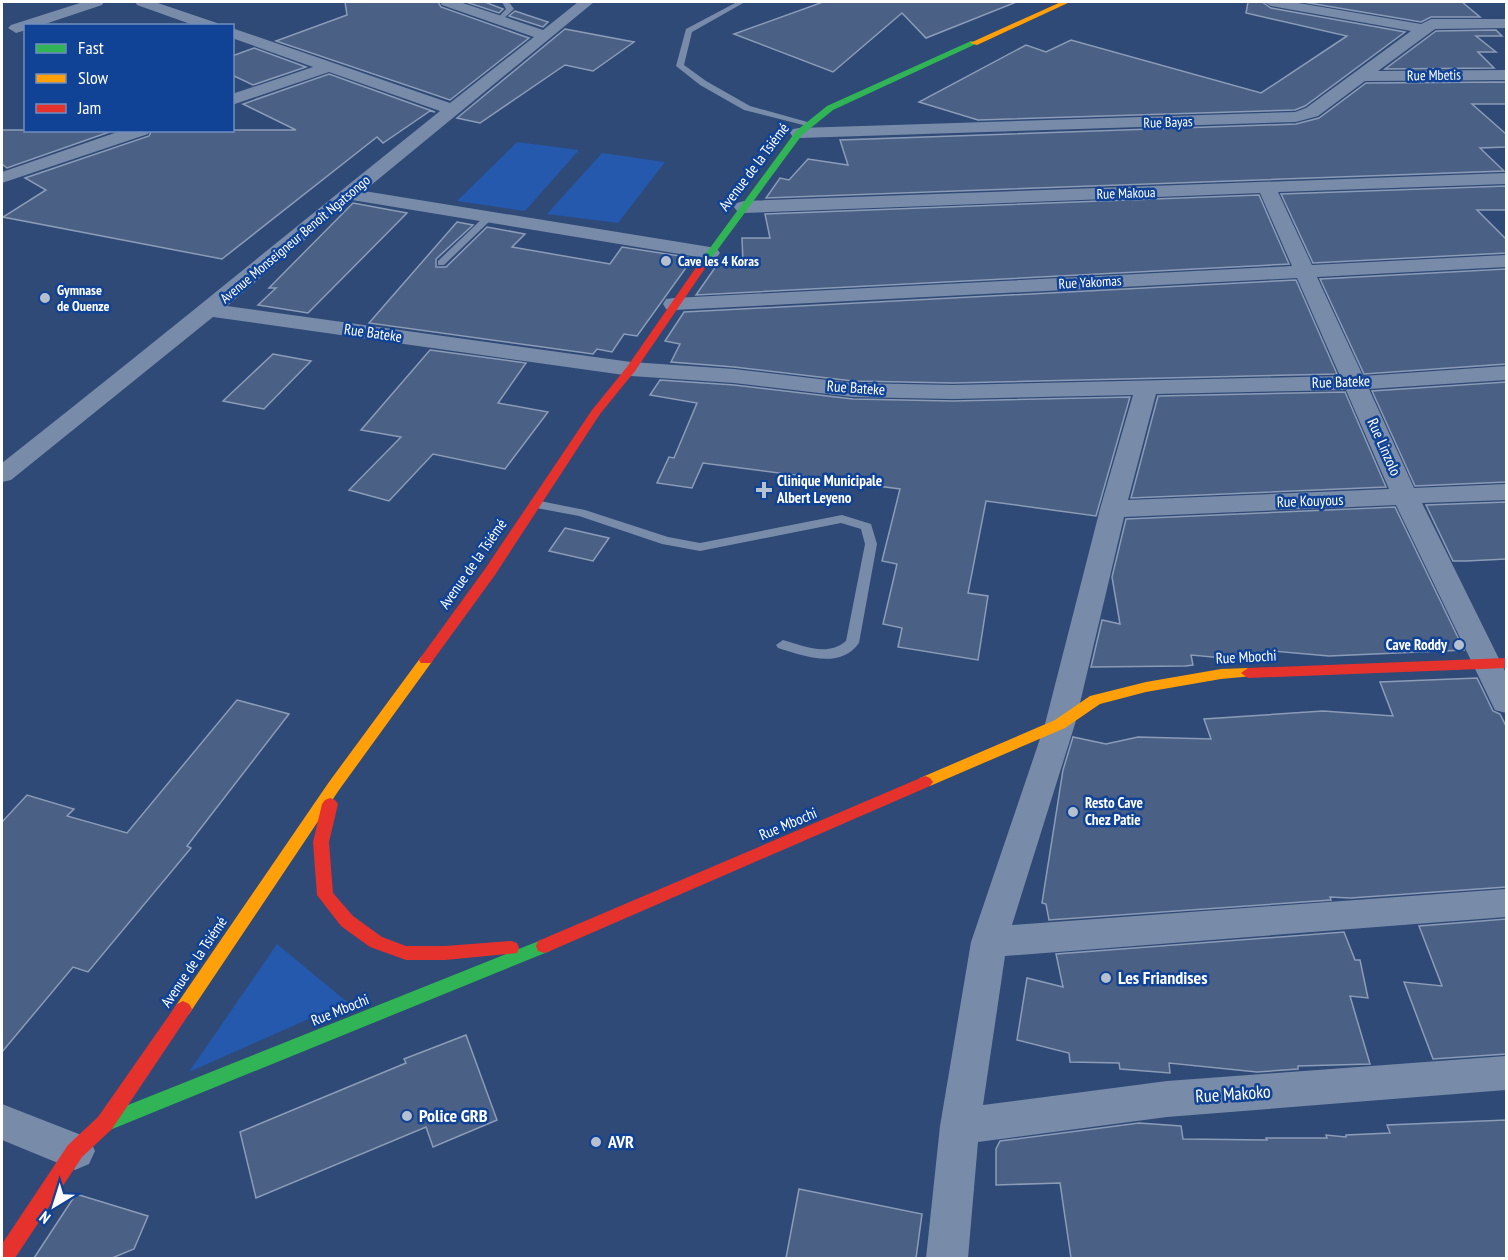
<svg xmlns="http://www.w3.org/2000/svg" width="1508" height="1260" font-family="'PT Sans Narrow',sans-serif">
<rect width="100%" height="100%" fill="#2f4a77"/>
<g fill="#2459ad">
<path d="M517,142l62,8 -54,61 -68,-10z"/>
<path d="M602,153l63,9 -47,61 -71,-9z"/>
<path d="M277,944l70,58 -158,70z"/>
</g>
<g fill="#4a6185" stroke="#8c9cb7" stroke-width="1.5">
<path d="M345,2h93l3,5 88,31 -79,62 -174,-59 71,-26z"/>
<path d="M466,2h19l18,7 -4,4z"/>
<path d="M823,2h190l1,1 -88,35 -24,-25 -69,59 -99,-38z"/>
<path d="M1248,2h14l9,6 134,24 -100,74 -10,4 -317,10 -59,-18 107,-57 20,7 25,-12 190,53 86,-57 -101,-23z"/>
<path d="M1303,2h159l18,15h-49l-10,5z"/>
<path d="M515,11l33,11 -5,5 -34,-11z"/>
<path d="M565,29l69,13 -41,29 -28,-6 -85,58 -23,-5z"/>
<path d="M1496,30l6,6h-26l20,16h-18l16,16 -109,1 51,-38z"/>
<path d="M254,48l52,19 -53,18 -21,-10v-19z"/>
<path d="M329,74l106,38 -5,-1 -47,32 -6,-6 -155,122 -219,-42 43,-27 -21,-12 124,-42 3,-6h144l-53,-26z"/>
<path d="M1506,82v22h-34l34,30v13l-26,1 24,23 -738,27 14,-20 9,2 19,-21 40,6 -8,-25 456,-16 23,-6 47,-35z"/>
<path d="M2,130h113l-108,38 -5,-4z"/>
<path d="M1506,186v24h-29l29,29v14l-193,10 -32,-69z"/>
<path d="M1259,195l30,69 -593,31 25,-36 22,4 -1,-25h28l-5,-24z"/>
<path d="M353,203l54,10 -99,100 -50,-8 18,-17h-7z"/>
<path d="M457,222l16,3 -37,34v8h10l41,-40 38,7 -13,13 98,17 12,-17 71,11 -56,78 -13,-2 -12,18 -15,-3 -4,5 -224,-31z"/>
<path d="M1506,269v95l-142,10 -44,-95z"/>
<path d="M1296,280l41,94 -384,9 -100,-2 -119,-14 -63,-5 9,-18 -15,-3 19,-29z"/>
<path d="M430,350l96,13 -28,40 50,9 -43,57 -72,-15 -44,47 -40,-11 52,-53 -40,-7z"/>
<path d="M273,354l38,7 -47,48 -41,-8z"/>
<path d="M660,380l74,5 119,14 100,2 177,-4 -34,119 -110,-15 -18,92 20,3 -10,64 -80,-13 4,-19 -19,-4 14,-60 -15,-3 18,-72 -197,-26 -11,25 -35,-5 12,-26 5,1 23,-55 -47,-8z"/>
<path d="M1506,382v100l-91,4 -43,-95z"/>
<path d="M1345,392l41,95 -255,11 27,-102z"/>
<path d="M1506,502v57l-40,2h-13l-27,-56z"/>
<path d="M1395,507l69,143 -135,6 -56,-5 2,7 -40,1 -44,-4 2,10 -8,1 -94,1 11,-47 18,4 -8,-47 14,-58z"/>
<path d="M565,528l44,10 -16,23 -44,-10z"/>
<path d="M1477,678l16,33 7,3 6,12v161l-155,11 -21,-1 1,3 -282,20 -3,-16 -4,-1 21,-133 10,-33 33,7 32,-7 73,2 -7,-20 119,-8 70,5 -13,-34z"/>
<path d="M237,700l52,14 -102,132 4,2 -103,124 -15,-5 -71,85v-230l25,-27 47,14 -7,7 60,17z"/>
<path d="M1506,919v135l-73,5 -29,-77 38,4 -23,-60z"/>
<path d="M1344,932l11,28h5l8,38 -18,-2 20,68 -72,2v3l-41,3 -88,-9 1,10 -50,-4 -1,-6 -49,-1 -1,-9 -52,-13 10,-62 36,9 -7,-33z"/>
<path d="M466,1035l31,85 -64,27 -7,-20 -170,71 -16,-66 166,-69 -2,-4z"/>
<path d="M1506,1120v138h-435l-11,-75 -64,2v-36l4,-8 139,-18 42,3 2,13 84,1 -1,-2h61l-1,-3 20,2v-2l44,-2 -3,-8z"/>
<path d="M799,1189l123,25 -6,44h-130z"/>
<path d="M76,1194l72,22 -14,33 -22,9h-78z"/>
</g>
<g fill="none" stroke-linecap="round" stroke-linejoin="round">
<g fill="#788ba9" fill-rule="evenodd">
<path d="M502,2h7l5,7 -14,13 -4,-2 10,-11z"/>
<path d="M737,2h8l-53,30 -8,33 22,16 44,25 61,17v4l-67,-17 -44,-25 -24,-19 10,-37z"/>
<path d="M486,215l8,2 -50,48h-6v-4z"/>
<path d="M535,500l50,10 83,27 32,6 142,-28 29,9 6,20 -18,99c-19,27 -55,13 -81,5l-2,-3 7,-5c21,6 44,17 63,1l19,-97 -4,-15 -20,-6 -141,28 -38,-7 -83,-28 -48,-9 -2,-3 2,-3z"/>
</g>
<g fill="#788ba9" fill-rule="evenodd">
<path d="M83,2h21l-2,3 -63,21h-13v4l-10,3 -8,-5 3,-3z"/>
<path d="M135,2h20l62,21 2,3h-23l-59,-21z"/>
<path d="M440,2h20l83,28 35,-28h16l-230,189 346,56 7,2 3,4 -3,4 -7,2 -358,-59 -125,106 404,56 103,7 119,14 100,2 387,-9 -43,-98 -623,32 -8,-1 -3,-5 3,-5 8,-1 618,-32 -32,-73 -516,20 -7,-2 -3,-4 3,-4 7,-2 762,-28v11l-228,8 34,73 194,-10v12l-189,10 46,99 143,-10v14l-137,9 45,99 92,-4v16l-84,3 84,170v40l-11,-3 -4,-8 -95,-197 -272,12 -49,207 -63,201 494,-36v28l-501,39 -22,149 184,-24 339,-25v34l-339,27 -189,25 -10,116h-42l14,-132 31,-184 74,-218 55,-215 33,-114 -180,4 -100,-2 -119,-14 -103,-7 -418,-59 -202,163 -9,2v-19c147,-116 292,-235 438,-352l-111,-39 -97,33v-11l81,-27 -81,-29v-10l218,75 84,-66 -92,-32zM1346,390l43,99 -261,11 28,-106z"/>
<path d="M1264,2h29l128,22 10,-5h75v9l-71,1 -57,42 128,-1v10l-141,1 -47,35 -22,6 -497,16 -6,-1 -3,-4 3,-4 6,-1 496,-16 11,-4 105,-77 -140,-25z"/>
<path d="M123,130h27l-2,4 -146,49v-11z"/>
<path d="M2,1104l87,34 6,13 -6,13 -14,6 -73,-30z"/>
</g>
<g fill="#30b455" fill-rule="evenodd">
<path d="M971,41l7,2 -145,67 -31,25 -92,125h-6v-4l92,-125 31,-25z"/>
<path d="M544,939l6,2 2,5 -2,5 -445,181 -7,-3 -2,-6 2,-6z"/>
</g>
<g fill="#ff9f0a" fill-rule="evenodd">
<path d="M1061,2h9l-93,43 -7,-2z"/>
<path d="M426,655l5,2 2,3 -2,3 -92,127 -150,224 -6,3 -6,-3 -3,-5 3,-5 152,-222 92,-125z"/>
<path d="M1248,668l5,2 2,3 -2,3 -32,3 -75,13 -46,12 -35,24 -135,58h-10l-3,-4 3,-4 135,-58 35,-24 56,-14 75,-13z"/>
</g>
<g fill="#e5322d" fill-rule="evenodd">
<path d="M707,255l5,3 -77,113 -35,43 -105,161 -64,88h-10l-2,-3 2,-3 64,-88 107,-159 35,-43 77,-111z"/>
<path d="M1506,658v10l-258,10 -7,-5 7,-5z"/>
<path d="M925,776l5,2 3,4 -3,4 -380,165 -6,2 -6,-2 -2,-5 2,-5z"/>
<path d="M330,798l5,2 3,4 -9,38 4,51 20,23 29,21 24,9h39l66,-5 6,2 2,5 -2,5 -72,7h-39l-36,-13 -29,-21 -24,-31 -4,-53 9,-38 3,-4z"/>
<path d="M183,1001l6,3 3,5 -3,5 -77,115 -30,28 -67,101h-13v-14l66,-99 30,-28 79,-113z"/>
</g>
</g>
<g fill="#b6c0cf" stroke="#104296" stroke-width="2">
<circle cx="666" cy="261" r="6"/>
<circle cx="45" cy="298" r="6"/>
<path d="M761 481h6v6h6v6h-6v6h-6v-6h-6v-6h6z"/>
<circle cx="1459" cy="645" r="6"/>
<circle cx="1073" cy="812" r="6"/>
<circle cx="1106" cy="978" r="6"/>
<circle cx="407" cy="1116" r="6"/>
<circle cx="596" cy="1142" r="6"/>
</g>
<g text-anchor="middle" stroke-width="5" stroke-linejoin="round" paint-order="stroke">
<g font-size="14" fill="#fff" stroke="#104296">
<text transform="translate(1434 75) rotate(-1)" y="5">Rue Mbetis</text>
<text transform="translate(1168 122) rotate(-2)" y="5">Rue Bayas</text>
<text transform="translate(1126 193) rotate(-2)" y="5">Rue Makoua</text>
<text transform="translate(295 239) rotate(-40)" y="5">Avenue Monseigneur Benoît Ngatsongo</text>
<text transform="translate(1090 282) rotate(-3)" y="5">Rue Yakomas</text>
</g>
<g font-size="14" font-weight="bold" fill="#fff" stroke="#104296" text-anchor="start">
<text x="678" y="266">Cave les 4 Koras</text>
<text x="57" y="295">Gymnase<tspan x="57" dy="16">de Ouenze</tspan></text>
</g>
<g font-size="15" fill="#fff" stroke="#104296">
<text transform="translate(754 167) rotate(-53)" y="5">Avenue de la Tsiémé</text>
<text transform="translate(373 333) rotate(8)" y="5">Rue Bateke</text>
<text transform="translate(1341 382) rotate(-2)" y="5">Rue Bateke</text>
<text transform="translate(856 388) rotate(4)" y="5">Rue Bateke</text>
<text transform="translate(1384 447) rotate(66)" y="5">Rue Linzolo</text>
<text transform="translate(1310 501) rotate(-2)" y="5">Rue Kouyous</text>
<text transform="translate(473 564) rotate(-55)" y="5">Avenue de la Tsiémé</text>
<text transform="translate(1246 657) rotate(-3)" y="5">Rue Mbochi</text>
<text transform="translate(788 824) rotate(-23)" y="5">Rue Mbochi</text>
<text transform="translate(194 962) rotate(-56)" y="5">Avenue de la Tsiémé</text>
<text transform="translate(340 1010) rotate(-22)" y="5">Rue Mbochi</text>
</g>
<g font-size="15" font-weight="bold" fill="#fff" stroke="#104296" text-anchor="start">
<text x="777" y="486">Clinique Municipale<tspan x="777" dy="17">Albert Leyeno</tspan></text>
<text x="1447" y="650" text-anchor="end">Cave Roddy</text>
<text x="1085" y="808">Resto Cave<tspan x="1085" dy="17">Chez Patie</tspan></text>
</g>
<g font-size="18" font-weight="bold" fill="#fff" stroke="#104296" text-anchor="start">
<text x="1118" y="984">Les Friandises</text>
<text x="419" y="1122">Police GRB</text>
<text x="608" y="1148">AVR</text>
</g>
<g font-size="18" fill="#fff" stroke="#104296">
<text transform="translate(1233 1094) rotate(-4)" y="6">Rue Makoko</text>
</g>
</g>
<rect width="1508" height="1260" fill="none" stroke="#ffffff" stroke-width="6"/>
<rect x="24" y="24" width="210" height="108" fill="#104296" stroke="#708ec0" stroke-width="1.5"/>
<rect x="36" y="44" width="30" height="9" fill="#30b455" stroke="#708ec0" stroke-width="1.5"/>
<text x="78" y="54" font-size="18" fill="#ffffff">Fast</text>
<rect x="36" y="74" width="30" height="9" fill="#ff9f0a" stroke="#708ec0" stroke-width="1.5"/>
<text x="78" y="84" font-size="18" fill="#ffffff">Slow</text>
<rect x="36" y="104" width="30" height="9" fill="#e5322d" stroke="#708ec0" stroke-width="1.5"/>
<text x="78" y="114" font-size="18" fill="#ffffff">Jam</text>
<g transform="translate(54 1206) rotate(218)" stroke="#104296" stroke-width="4.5" paint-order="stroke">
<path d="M0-4.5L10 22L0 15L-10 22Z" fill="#ffffff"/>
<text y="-9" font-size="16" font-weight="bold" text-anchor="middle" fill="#ffffff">N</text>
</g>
</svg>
